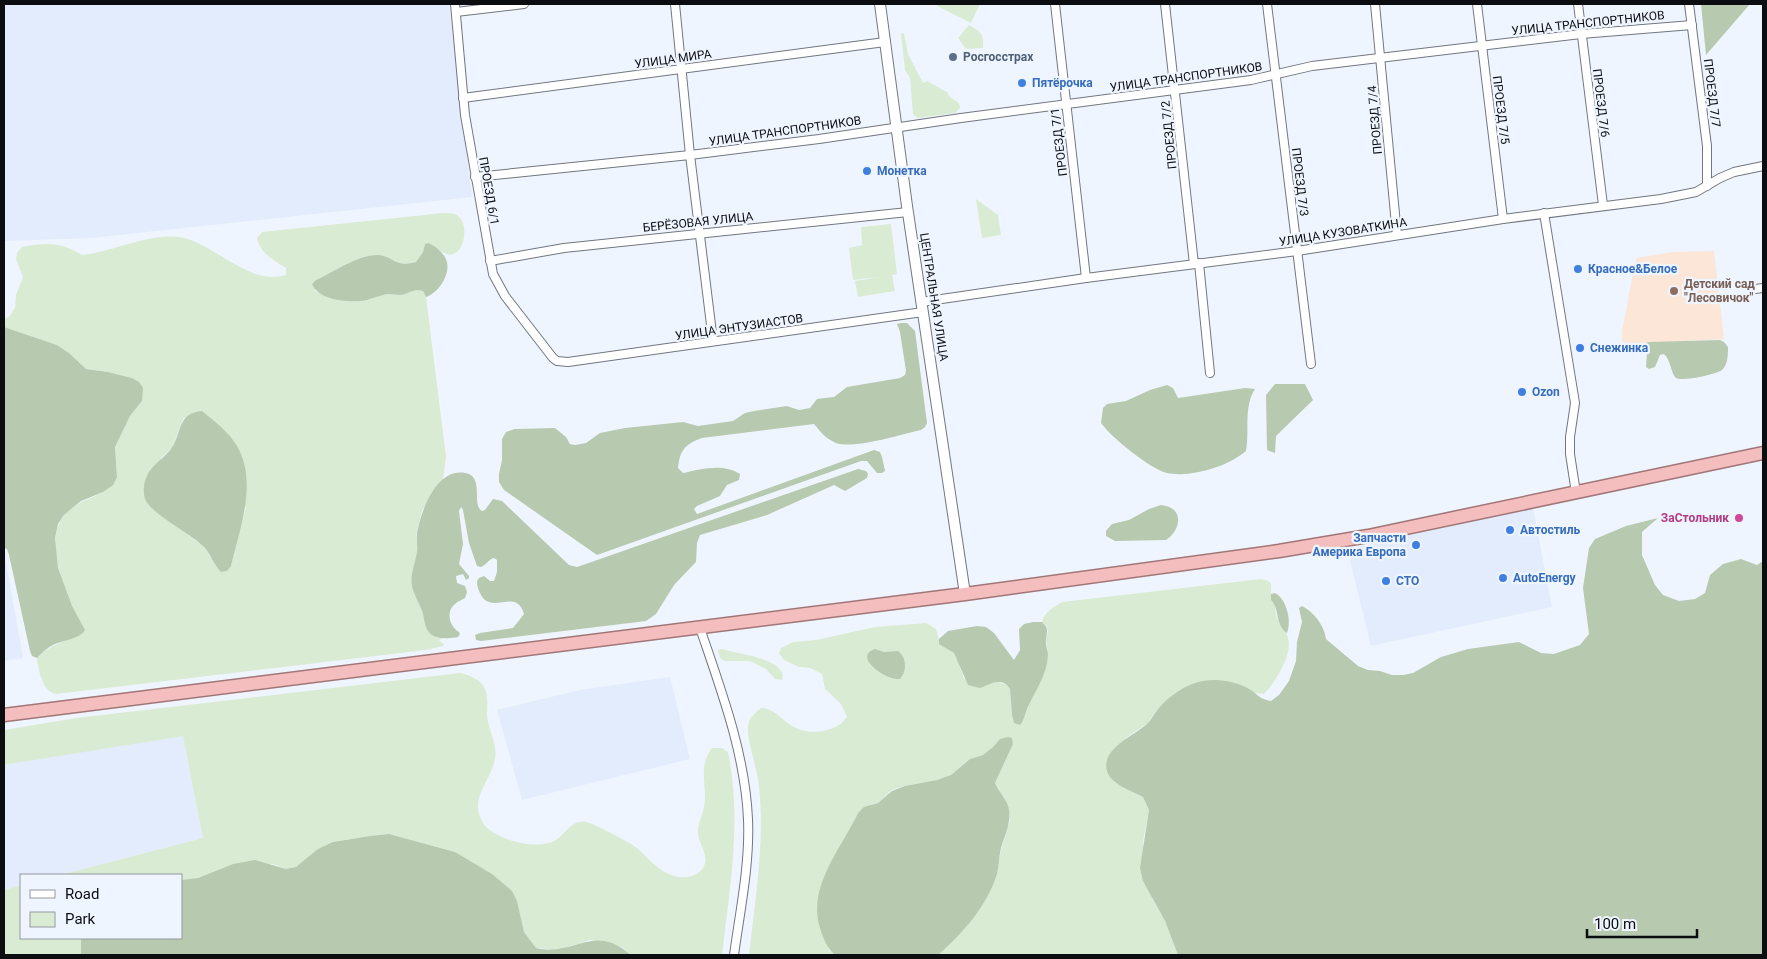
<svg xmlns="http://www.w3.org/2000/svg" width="1767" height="959" font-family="Roboto,sans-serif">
<rect width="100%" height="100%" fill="#eff5ff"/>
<g fill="#e2ecfd">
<path d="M4,4h445l23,193 -381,41 -87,3z"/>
<path d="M1533,508l19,99 -181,39 -24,-97z"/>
<path d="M4,551l19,107 -19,3z"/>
<path d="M670,677l20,82 -168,41 -25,-90 83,-20z"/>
<path d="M183,735l20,103 -143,37h-39v10l-17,5v-125z"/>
</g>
<path fill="#fbe6d8" d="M1714,251l10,88 -96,5 -6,-3v-10l14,-73 35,-6z"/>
<g fill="#daebd3" fill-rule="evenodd">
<path d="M938,4h42l-9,19 -34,-17z"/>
<path d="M969,25c12,7 15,8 14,23l-17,1 -8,-11z"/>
<path d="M904,33l4,21 14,27 2,2 3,-2 20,11 3,5 9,6 1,5 -5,5 -37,5 -5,-4 -3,-36 -5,-8 -4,-36z"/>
<path d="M976,199l22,16 3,20 -19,3z"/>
<path d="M443,213c3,0 9,0 12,1 13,6 11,28 3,37 -2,2 -5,3 -8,4 -12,-3 -13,-10 -25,-11l-2,8 -7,10c-22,6 -22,-6 -38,-7 -19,-1 -44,17 -62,25l-1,11c34,16 40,6 73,3 4,0 8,1 12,1 10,-1 12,-7 23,-4l3,6 20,160 -3,23 -10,10 -7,13 -4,8 -6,24 2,17 -4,12v29l8,18 6,20 9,7h6l-4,2 5,4 -1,2 -17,4 -370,44c-13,-2 -18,-24 -19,-36 13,-13 28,-18 45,-24 -11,-35 -47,-93 -12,-125 11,-9 25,-11 33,-18 5,-4 9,-9 14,-14l-2,-30 15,-31 12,-15 -10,-23 -24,-6 -22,-3 -17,-16 -12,-8 -53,-18v-8l5,-2 6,-9 1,-13 7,-18 -7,-18 1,-6 5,-6c25,-5 39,-5 60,8 32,-3 70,-24 102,-17 33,8 66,48 102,37v-7c-13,-8 -26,-15 -29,-30l5,-6zM184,417l62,91 -15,57 -4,6 -6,1 -18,-26 -46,-35 -10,-10 14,-43 11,-10z"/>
<path d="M891,224l6,50 -5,1 3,16 -37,6 -3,-16 25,-4 -27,3 -4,-32 13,-3 -1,-18z"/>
<path d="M1261,579l5,1 5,3v17c5,5 4,11 6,18 3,7 10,13 11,20 5,16 -13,45 -24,56l-10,-1 -3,-3 -94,20 -10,14 -17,11 -16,14v33l29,15 6,13 -6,32 10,58 12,21 13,34h-240l13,-12 46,-69 4,-24 9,-29 -5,-22 -6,-8 -4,-8 18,-39 -13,-5 -7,8 -10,8 -13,4 -19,16 -14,5 -32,6 -13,4 -14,13 -6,1 -14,9 -33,64 -8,28 12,45 6,5h-86c6,-55 16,-113 10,-168 -1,-16 -13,-49 -11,-61 1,-8 7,-13 13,-18 14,0 21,13 33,19 12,7 33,6 45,-2 3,-2 6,-6 8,-8l-6,-13 -16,-15 -3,-15 -12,-6 -11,-1 -15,-7 -5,-7 2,-5 12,-6 23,-2 59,-13 51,-4 10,6 4,15 14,9 4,8 6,18 21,7c7,-6 20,-5 25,3l2,26 2,8 9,-2 25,-67 -2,-16 2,-6 -1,-6 -5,-4c3,-11 11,-14 20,-20z"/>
<path d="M722,649c13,5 67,9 60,31l-7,-1 -9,-10 -16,-8h-26l-4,-3 -2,-8z"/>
<path d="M460,673c9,2 17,5 23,12 6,9 4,20 4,30 1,14 11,30 8,44 -4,23 -27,39 -12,64 11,17 55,28 73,17 11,-7 14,-20 30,-18 7,1 45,21 51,26 15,13 27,31 50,29 5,0 13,-4 16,-9 8,-14 -7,-25 -5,-40 1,-7 5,-14 6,-21 4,-21 -7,-40 8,-59h10l6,4c14,67 2,136 -6,203h-91l-9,-8 -32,-7 -30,10 -24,-2 -12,-16 -3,-12 -66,-68 -66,-18 -19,2 -37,6 -37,25 -10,2 -14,-5h-39l-35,14 -17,2v-5h-121l143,-37 -20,-102 -179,29v-35l72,-12z"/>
<path d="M21,885v53h60v17h-77v-65z"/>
</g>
<g fill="#b7c9af">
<path d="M1701,4h49l-44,51z"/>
<path d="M428,243c8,3 17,11 19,19 3,14 -9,31 -21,35l-3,-6c-11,-3 -13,3 -23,4 -4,0 -8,-1 -12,-1 -9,1 -18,6 -27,7 -16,1 -42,-1 -49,-17l4,-4c18,-8 43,-26 62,-25 16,1 16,13 38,7l7,-10 2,-8z"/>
<path d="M901,323h6l8,8 12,92 -2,4 -4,3c-19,4 -71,21 -87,12 -9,-4 -14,-11 -20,-18l-112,14c-17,6 -22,12 -24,30l5,5c18,-4 40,-10 57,1l-1,6 -12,5 -7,11 -23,10 -3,3 3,5 177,-64 6,2 2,5 3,14 -3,2h-5l-10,-12h-6l-264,94 -93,-65 -5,-8v-8l3,-14v-21l4,-7 9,-3 40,-1 11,9 4,7 5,1 11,-2 14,-10 25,-5 58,-6 15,4 35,-5 12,-8 9,-2 33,-5 12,4 11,-2 7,-9 17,-2 13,-10 53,-9 5,-3 1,-4 -6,-39 -3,-8z"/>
<path d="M4,327l53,18 12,8 17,16 22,3 24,6 7,4 4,6 -1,13 -12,15 -15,31 2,30 -4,8 -10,7 -22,9 -9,7 -8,7 -6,9 -3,14 3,30 14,38 13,24c-5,9 -22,10 -32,15 -6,3 -11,8 -16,13l-5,-2 -2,-5 -21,-96 -2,-6 -3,-1z"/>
<path d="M1720,340l4,2 4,5c0,7 0,18 -6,23 -5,4 -39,12 -46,8 -5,-4 -5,-18 -12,-24l-4,1 -5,12 -6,2 -3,-2 1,-14 -6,-7 1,-2 7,-2z"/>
<path d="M1275,384h30l8,16 -37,36 -1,17 -8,-3 -1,-55z"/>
<path d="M1167,385l6,3 5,10 67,-10 10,1c-12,19 -5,41 -9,62 -17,15 -55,27 -79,22 -17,-4 -56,-36 -66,-50l2,-15 4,-4 19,-3 24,-11z"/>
<path d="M202,411c12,10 27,21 35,35 21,36 3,82 -6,120l-4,5 -6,1c-7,-7 -10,-17 -17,-25 -14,-14 -49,-31 -58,-46 -3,-6 -3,-16 0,-23 5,-14 20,-20 27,-32 9,-17 6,-33 29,-35z"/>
<path d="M858,469l8,2 2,3 -1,4 -22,13 -11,-6 -67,30 -67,20 -3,8 -1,19 -22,23 -18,29 -10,7 -165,20 -5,-1 -1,-5 5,-2 33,-5 11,-14c-8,-28 -33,3 -44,-21 -2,-4 -3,-7 -3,-12l2,-3 5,-2 6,5h4l3,-9v-12l-3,-2c-5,1 -8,7 -13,9l-4,-1 -8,-23 -6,-33 -2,-3 -2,4 4,33 -4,20 10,12v2l-3,2 -3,-6 -7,2 1,7 8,3 2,6 -2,6c-3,2 -7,3 -10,6 -10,8 -5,23 4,28l1,2 -2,3c-7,1 -19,3 -26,-2 -8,-5 -7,-16 -10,-24 -3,-8 -8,-16 -10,-25 -2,-12 3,-22 5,-34 1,-6 -1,-12 0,-19 4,-22 19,-65 48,-60 20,3 6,32 17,38l3,-1 8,-11 9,2 67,64 8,2z"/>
<path d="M1161,505c23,2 21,24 5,35l-51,1 -9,-5v-5l6,-7 17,-4 20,-11z"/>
<path d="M1658,518l-16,14v23l13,30 8,10 16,6 16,-2 10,-6 5,-18 13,-11 18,-5 16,6 6,-4v394h-585l-13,-34 -22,-40 -3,-13 9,-58 -6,-13c-12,-7 -32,-12 -36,-26 -6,-23 27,-35 40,-47 4,-4 7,-10 11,-15 11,-13 28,-25 45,-28 15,-3 35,1 48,9 8,6 9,9 20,11l8,-6 10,-14 7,-20 1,-19 5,-20 -3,-14 3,-2c12,6 22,19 24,33l32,27 10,4 12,1 12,4h11l10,-2 28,-16 27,-8 51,-7 22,11 13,1 26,-9 9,-11 -6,-46 6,-40 6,-9 31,-13z"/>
<path d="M1275,593c12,6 17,29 12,40 -12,-8 -7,-24 -16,-33v-6z"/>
<path d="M1033,622h9c7,6 5,9 4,17 -1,6 2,11 2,16 -1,20 -12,34 -20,52 -3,6 -3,12 -8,18l-6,-2 -2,-8 -2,-26c-8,-13 -20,-5 -30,-1l-12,-3 -14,-32 -15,-9v-5l9,-8 29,-5 9,1 8,6 20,27 6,-10 -1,-21 5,-5z"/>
<path d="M875,649l9,3 14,-1c9,6 9,21 2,28 -14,2 -48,-23 -25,-30z"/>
<path d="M1008,737l4,1 1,6 -18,39c4,10 13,17 14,27 2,14 -4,25 -8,38 -2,8 -2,18 -4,26 -10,32 -35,60 -59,81h-103c-8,-7 -12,-17 -15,-27 -13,-41 21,-79 38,-115l6,-6 14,-4 14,-12 13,-5 32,-6 14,-5 19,-16 13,-4 10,-8 7,-8z"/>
<path d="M389,834l66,18 37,22 20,17 5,10 7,31 12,16c41,9 56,-26 95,7h-550v-17h100v-58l17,-2 35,-14 22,-4 31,9 10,-2 22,-18 15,-7 37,-6z"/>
</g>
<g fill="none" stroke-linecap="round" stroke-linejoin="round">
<g stroke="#71767f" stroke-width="10">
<g id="minor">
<path d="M455,4l10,111 28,159 12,22 48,62 4,3 11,1 355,-50"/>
<path d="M675,4l15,151 23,186"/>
<path d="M1055,4l31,274"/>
<path d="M1165,4l29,260"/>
<path d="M1267,4l44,360"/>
<path d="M1375,4l22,231"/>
<path d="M1477,4l26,215"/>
<path d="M1578,4l25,201"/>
<path d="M1689,4l18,142v40"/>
<path d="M456,12l68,-8"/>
<path d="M463,98l422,-56"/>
<path d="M475,177l215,-22 129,-16 142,-21 290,-38 61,-14 269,-32 111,-9"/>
<path d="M1544,213l31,190 -5,34v17l6,39"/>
<path d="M490,261l74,-13 344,-36"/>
<path d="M1199,263l11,110"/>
<path d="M1755,289l8,-1"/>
<path d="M921,302l165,-24 211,-27 206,-32 158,-20 35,-7 24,-14 14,-6 29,-6"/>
<path d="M700,628c21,62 45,125 48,191 2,45 -8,92 -14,136"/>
</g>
</g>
<g stroke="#71767f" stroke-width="12">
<path id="tertiary" d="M880,4l27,202 58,388"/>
</g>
<g stroke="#a17677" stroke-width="15">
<path id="trunk" d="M4,715l961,-121 314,-43 89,-15 395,-83"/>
</g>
<use href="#minor" stroke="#fff" stroke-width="8"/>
<use href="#tertiary" stroke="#fff" stroke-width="10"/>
<use href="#trunk" stroke="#f4bebe" stroke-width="12"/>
</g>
<circle fill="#5c6f8a" stroke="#eff5ff" stroke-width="2" cx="953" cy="57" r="5"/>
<g fill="#3f7fe0" stroke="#eff5ff" stroke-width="2">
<circle cx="1022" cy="83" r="5"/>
<circle cx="867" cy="171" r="5"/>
<circle cx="1578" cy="269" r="5"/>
<circle cx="1580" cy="348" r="5"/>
<circle cx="1522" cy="392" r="5"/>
<circle cx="1510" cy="530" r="5"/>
<circle cx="1416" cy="545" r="5"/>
<circle cx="1503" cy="578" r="5"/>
<circle cx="1386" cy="581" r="5"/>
</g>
<circle fill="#8d6e63" stroke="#eff5ff" stroke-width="2" cx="1674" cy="291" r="5"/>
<circle fill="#d1479c" stroke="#eff5ff" stroke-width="2" cx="1739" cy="518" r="5"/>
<g text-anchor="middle" stroke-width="4.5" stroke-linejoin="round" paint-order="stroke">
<g font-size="12" fill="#0b0d10" stroke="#eff5ff">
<text transform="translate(1588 23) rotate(-6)" y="4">УЛИЦА ТРАНСПОРТНИКОВ</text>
<text transform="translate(673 59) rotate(-8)" y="4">УЛИЦА МИРА</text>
<text transform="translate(1186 77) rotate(-8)" y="4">УЛИЦА ТРАНСПОРТНИКОВ</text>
<text transform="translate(1712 93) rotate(83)" y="4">ПРОЕЗД 7/7</text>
<text transform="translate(1601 103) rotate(83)" y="4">ПРОЕЗД 7/6</text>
<text transform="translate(1501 110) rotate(83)" y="4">ПРОЕЗД 7/5</text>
<text transform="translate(1375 120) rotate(-95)" y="4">ПРОЕЗД 7/4</text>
<text transform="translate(785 131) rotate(-8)" y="4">УЛИЦА ТРАНСПОРТНИКОВ</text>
<text transform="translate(1169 135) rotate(-96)" y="4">ПРОЕЗД 7/2</text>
<text transform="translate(1059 142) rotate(-97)" y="4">ПРОЕЗД 7/1</text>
<text transform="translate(1300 182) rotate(83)" y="4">ПРОЕЗД 7/3</text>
<text transform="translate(489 191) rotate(80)" y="4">ПРОЕЗД 6/1</text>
<text transform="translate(698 222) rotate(-6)" y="4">БЕРЁЗОВАЯ УЛИЦА</text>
<text transform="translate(1343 232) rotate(-9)" y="4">УЛИЦА КУЗОВАТКИНА</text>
<text transform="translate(934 297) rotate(81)" y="4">ЦЕНТРАЛЬНАЯ УЛИЦА</text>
<text transform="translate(739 327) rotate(-8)" y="4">УЛИЦА ЭНТУЗИАСТОВ</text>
</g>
<g font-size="12" font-weight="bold" fill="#4e5e75" stroke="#eff5ff" text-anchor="start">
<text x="963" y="61">Росгосстрах</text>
</g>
<g font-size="12" font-weight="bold" fill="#366cbe" stroke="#eff5ff" text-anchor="start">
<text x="1032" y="87">Пятёрочка</text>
<text x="877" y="175">Монетка</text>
<text x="1588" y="273">Красное&amp;Белое</text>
<text x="1590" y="352">Снежинка</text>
<text x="1532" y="396">Ozon</text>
<text x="1520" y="534">Автостиль</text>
<text x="1406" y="542" text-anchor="end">Запчасти<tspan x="1406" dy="14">Америка Европа</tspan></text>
<text x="1513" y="582">AutoEnergy</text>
<text x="1396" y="585">СТО</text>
</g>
<g font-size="12" font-weight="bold" fill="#785e54" stroke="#eff5ff" text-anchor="start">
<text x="1684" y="288">Детский сад<tspan x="1684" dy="14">"Лесовичок"</tspan></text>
</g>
<g font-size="12" font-weight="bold" fill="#b23c85" stroke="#eff5ff" text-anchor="end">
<text x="1729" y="522">ЗаСтольник</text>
</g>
</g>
<rect width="1767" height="959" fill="none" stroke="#0b0d10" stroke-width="10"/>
<rect x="20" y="874" width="162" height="65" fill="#eff5ff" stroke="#94989f"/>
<rect x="30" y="890" width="25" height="8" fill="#ffffff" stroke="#94989f"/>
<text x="65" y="899" font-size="15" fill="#0b0d10">Road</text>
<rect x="30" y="912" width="25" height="15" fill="#daebd3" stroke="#94989f"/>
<text x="65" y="924" font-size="15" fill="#0b0d10">Park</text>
<path d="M1587 929v8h110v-8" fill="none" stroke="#0b0d10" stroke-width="2.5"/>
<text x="1594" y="929" font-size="15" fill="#0b0d10" stroke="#eff5ff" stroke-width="4" paint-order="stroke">100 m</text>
</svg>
